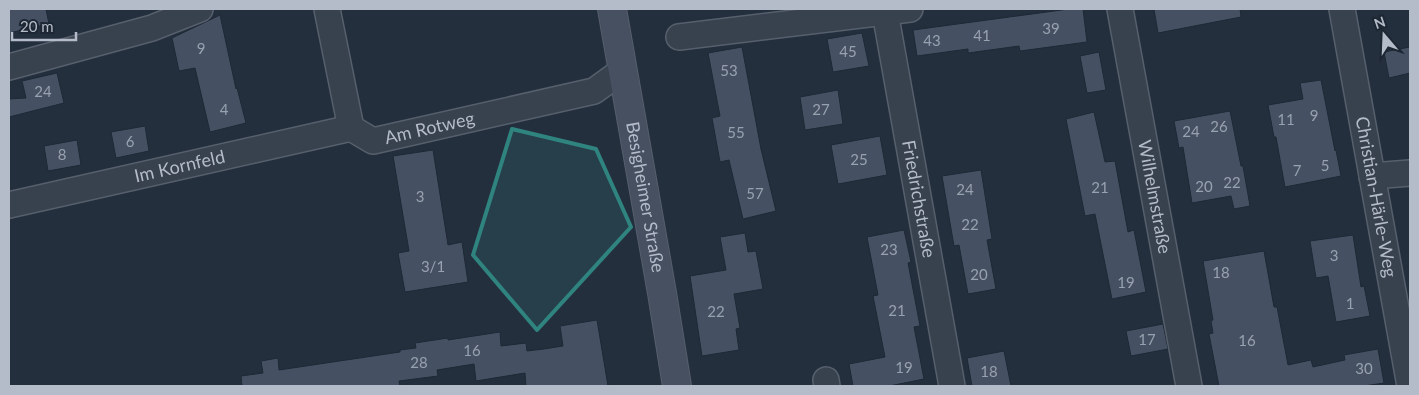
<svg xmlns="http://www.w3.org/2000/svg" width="1419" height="395" font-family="Lato,sans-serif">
<rect width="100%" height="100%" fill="#242f3e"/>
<g fill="#455162" stroke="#1f2835">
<path d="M9,9h37l3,15 -40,9z"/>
<path d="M1069,9h14l4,33 -67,9 -1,-5 -51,7v-4l-51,7 -4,-26z"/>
<path d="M1154,9h86l1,8 -83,16z"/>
<path d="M220,15l16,74 1,-1 9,35 -36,9 -15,-64 -16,3 -7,-33z"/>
<path d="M862,33l7,33 -36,6 -6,-33z"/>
<path d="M742,47l19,102 15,62 -33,8 -14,-59 -9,2 -8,-44 8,-2 -12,-63z"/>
<path d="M1410,47v26l-21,5 -5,-26z"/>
<path d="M1099,52l7,38 -19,3 -7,-37z"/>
<path d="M57,73l7,30 -55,14v-18l17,-1 -4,-17z"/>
<path d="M1321,80l14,71 1,-1 5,26 -56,11 -9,-50h-2l-6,-32 35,-6 -3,-16z"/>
<path d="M838,90l5,34 -38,6 -5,-33z"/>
<path d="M1230,111l11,55h2l7,40 -16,3 -3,-13 -39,7 -9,-56 -4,1 -5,-27z"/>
<path d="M1094,112l11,50 10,-1 13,71 6,-2 12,62 -34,7 -17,-85 -10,2 -19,-97z"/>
<path d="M145,126l4,25 -33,7 -5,-26z"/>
<path d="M880,136l7,39 -49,9 -7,-39z"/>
<path d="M77,140l4,25 -33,6 -4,-25z"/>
<path d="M433,150l15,95 14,-3 6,40 -63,10 -7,-39 11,-2 -16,-95z"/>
<path d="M981,170l11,69 -5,1 9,49 -28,5 -9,-49 -5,1 -12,-70z"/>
<path d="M904,230l7,32 -3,1 12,63 -6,1 10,52 -35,7h-36l-4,-22 36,-7 -12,-61 5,-1 -11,-58z"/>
<path d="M745,233l3,19 8,-1 7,38 -29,5 6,34 -4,1 3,21 -37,6 -12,-80 36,-6 -6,-33z"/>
<path d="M1353,235l8,52 3,-1 6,30 -34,6 -8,-46 -12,2 -6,-37z"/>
<path d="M1264,251l10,56h3l11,58 23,-5 2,7 32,-7 -1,-5 34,-6 6,34 -20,3h-145l-10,-52 4,-1 -2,-12 2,-1 -10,-59z"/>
<path d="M597,320l11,66h-82l-1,-13 -49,8 -2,-17 -37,6 1,6 -39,5 1,5h-158l-1,-10 22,-3 -2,-12 17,-3 1,12 121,-18v-2l16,-2 -1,-5 33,-5v2l52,-8 1,14 25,-3 1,8 17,-2 19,-3 -3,-20z"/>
<path d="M1163,324l5,25 -37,7 -5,-25z"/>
<path d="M1004,351l7,35h-39l-5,-28z"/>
</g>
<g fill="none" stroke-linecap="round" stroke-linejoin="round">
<g stroke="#565f6c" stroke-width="28">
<g id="street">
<path id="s1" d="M327,9l24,119 22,13 221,-50 29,-21"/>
<path id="s2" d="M1120,9l69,377"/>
<path id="s3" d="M1342,9l68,377"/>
<path id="s4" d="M885,12l67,374"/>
<path d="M679,37l231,-28"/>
<path d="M9,67l143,-39 48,-19"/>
<path d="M1372,176l38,-3"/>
<path id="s5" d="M9,205l342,-77"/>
<path d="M826,380l1,6"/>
</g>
</g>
<g stroke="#565f6c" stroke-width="30">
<g id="secondary">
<path id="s6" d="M612,9l50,284 15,93"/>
</g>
</g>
<use href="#street" stroke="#38414e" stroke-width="25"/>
<use href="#secondary" stroke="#465061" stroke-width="28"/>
</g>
<path fill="#308480" fill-opacity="0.2" stroke="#308480" stroke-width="4" stroke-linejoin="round" d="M512,129l84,20 35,78 -94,103 -64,-75z"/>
<g text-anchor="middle" stroke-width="4" stroke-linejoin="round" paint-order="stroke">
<g font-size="15" fill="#98a1af">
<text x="1051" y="34">39</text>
<text x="982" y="41">41</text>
<text x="932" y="46">43</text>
<text x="201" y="54">9</text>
<text x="848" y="57">45</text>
<text x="729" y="76">53</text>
<text x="43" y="97">24</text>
<text x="224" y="115">4</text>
<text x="821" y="115">27</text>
<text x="1314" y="121">9</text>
<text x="1286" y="125">11</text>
<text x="1219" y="132">26</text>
<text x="1191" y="137">24</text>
<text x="736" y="138">55</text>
<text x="130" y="147">6</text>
<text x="62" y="160">8</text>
<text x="859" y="165">25</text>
<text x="1325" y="171">5</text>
<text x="1297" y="176">7</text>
<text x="1232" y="188">22</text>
<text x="1204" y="192">20</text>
<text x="1100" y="193">21</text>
<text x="965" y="195">24</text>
<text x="755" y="199">57</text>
<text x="420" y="202">3</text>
<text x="970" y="230">22</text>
<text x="889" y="255">23</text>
<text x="1334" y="261">3</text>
<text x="433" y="272">3/1</text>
<text x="1221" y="278">18</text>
<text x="979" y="280">20</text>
<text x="1126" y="288">19</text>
<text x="1350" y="309">1</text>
<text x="897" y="316">21</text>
<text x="716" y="317">22</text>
<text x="1147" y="345">17</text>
<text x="1247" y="346">16</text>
<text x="472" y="356">16</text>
<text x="419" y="368">28</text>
<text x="904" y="373">19</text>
<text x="1364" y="374">30</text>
<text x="989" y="377">18</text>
</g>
<g font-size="18" fill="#b4bcc9" stroke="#1d2633">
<text dy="6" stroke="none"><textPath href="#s1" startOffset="205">Am Rotweg</textPath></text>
<text dy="6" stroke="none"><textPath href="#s5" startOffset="175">Im Kornfeld</textPath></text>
<text dy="6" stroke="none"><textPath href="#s6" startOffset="191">Besigheimer Straße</textPath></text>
<text dy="6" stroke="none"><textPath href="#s2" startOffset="191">Wilhelmstraße</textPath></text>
<text dy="6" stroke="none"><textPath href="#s3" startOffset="191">Christian-Härle-Weg</textPath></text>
<text dy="6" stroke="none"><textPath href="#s4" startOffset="190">Friedrichstraße</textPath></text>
</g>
</g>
<rect width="1419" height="395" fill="none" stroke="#b4bcc9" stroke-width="20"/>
<g transform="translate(1384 35) rotate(341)" stroke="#1d2633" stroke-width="4" paint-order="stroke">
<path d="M0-4L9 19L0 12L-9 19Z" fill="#b4bcc9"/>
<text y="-8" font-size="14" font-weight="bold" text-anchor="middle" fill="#b4bcc9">N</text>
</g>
<path d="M12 32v8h64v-8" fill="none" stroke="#b4bcc9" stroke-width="2.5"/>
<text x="20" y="32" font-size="15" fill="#b4bcc9" stroke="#1d2633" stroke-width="4" paint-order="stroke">20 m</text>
</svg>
